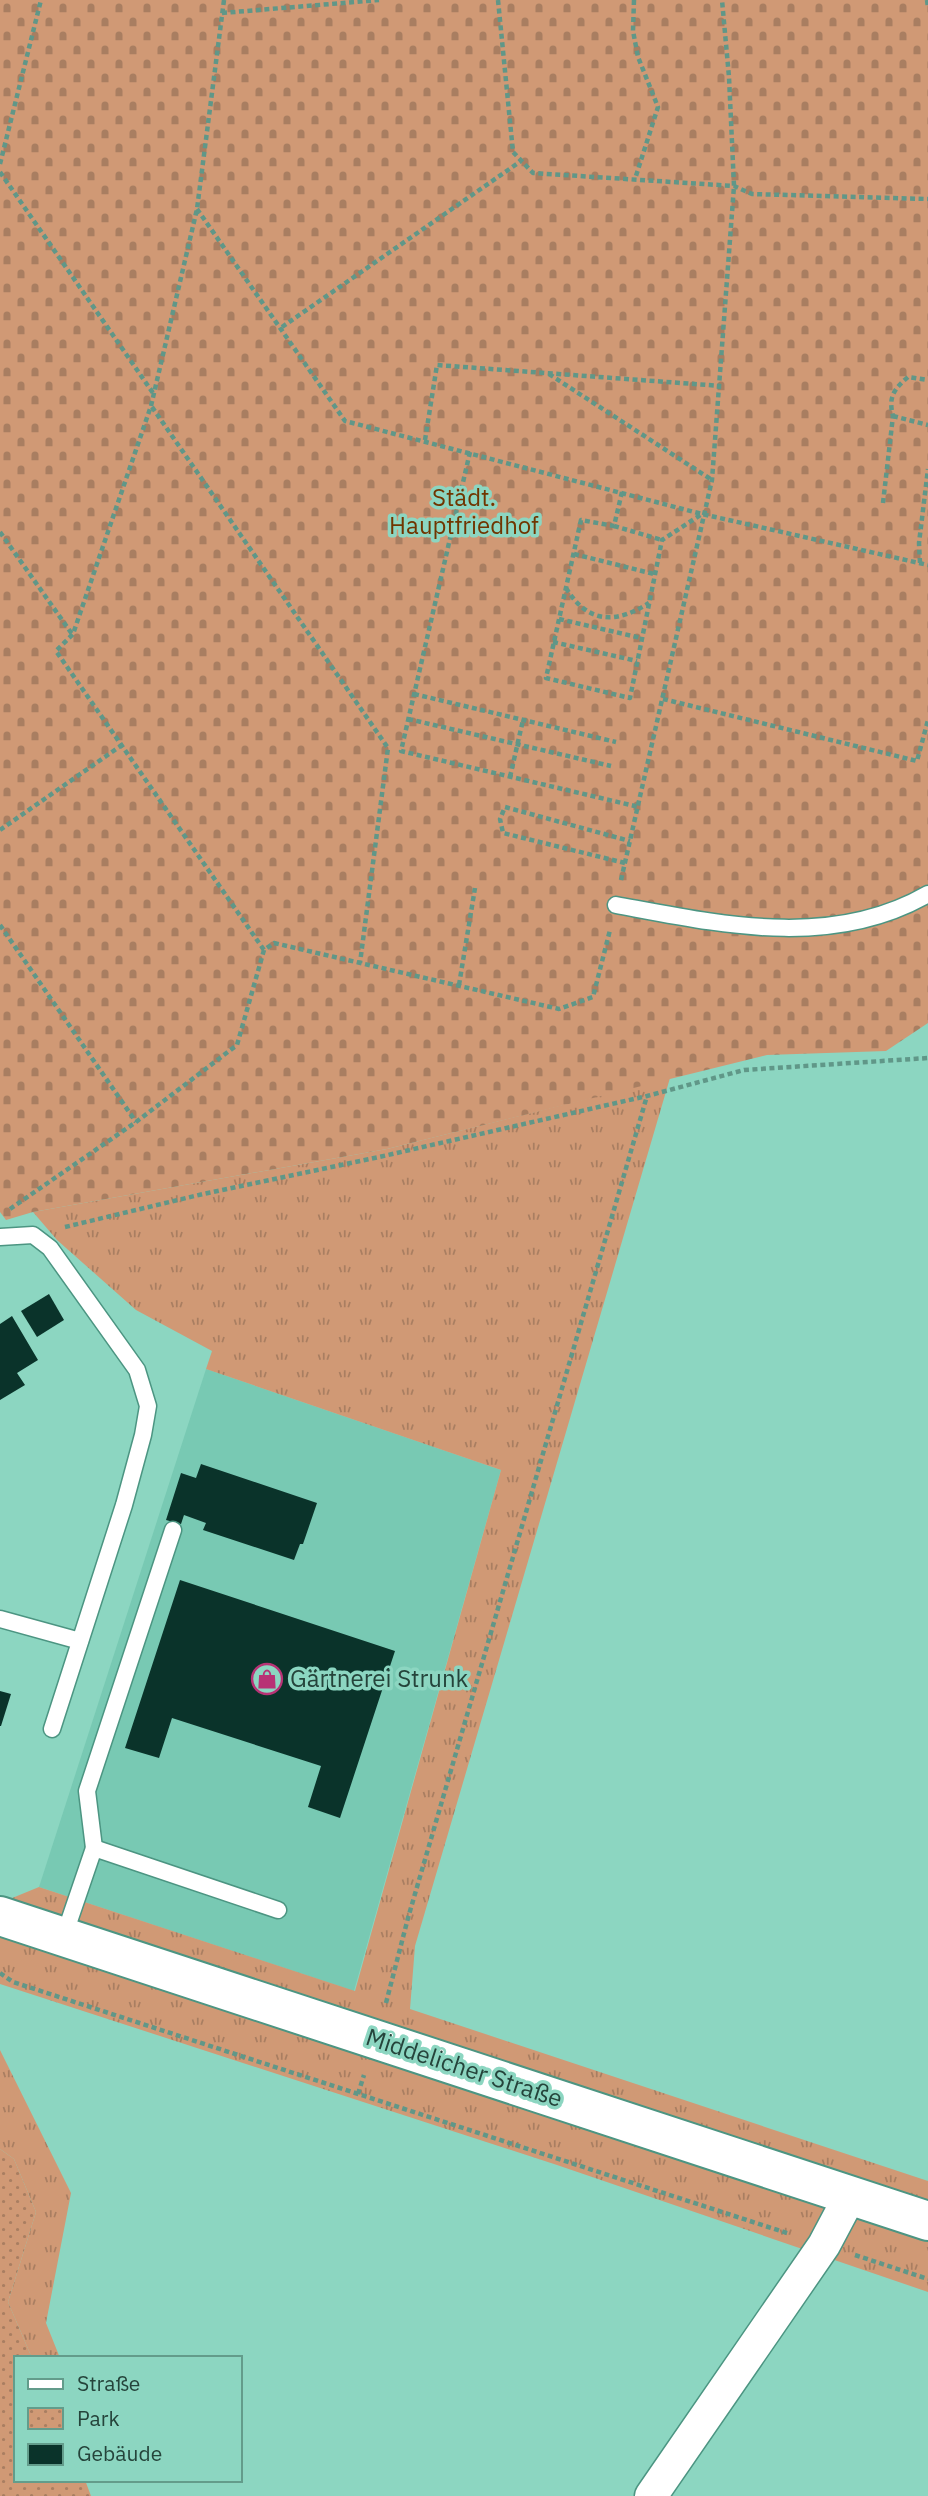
<svg xmlns="http://www.w3.org/2000/svg" width="928" height="2496" font-family="'IBM Plex Sans',sans-serif">
<defs>
<pattern id="grass-tufts" width="24" height="20" patternUnits="userSpaceOnUse" patternTransform="scale(1.75)"><rect width="24" height="20" fill="#d09975"/><path d="M3 7l-1-3M5 7V3M7 7l1-3M15 17l-1-3M17 17v-4M19 17l1-3" fill="none" stroke="#a97e61"/></pattern>
<pattern id="cemetery-stones" width="16" height="16" patternUnits="userSpaceOnUse" patternTransform="scale(1.75)"><rect width="16" height="16" fill="#d09975"/><path d="M2 7V4a2 2 0 0 1 4 0v3zM10 15v-3a2 2 0 0 1 4 0v3z" fill="#a97e61"/></pattern>
<pattern id="park-dots" width="8" height="8" patternUnits="userSpaceOnUse" patternTransform="scale(1.75)"><rect width="8" height="8" fill="#d09975"/><path d="M2 2h.1M6 6h.1" fill="none" stroke="#a97e61" stroke-width="1.8" stroke-linecap="round"/></pattern>
</defs>
<rect width="100%" height="100%" fill="#8cd6c1"/>
<path fill="#78c9b3" d="M206,1369l295,101 -147,521 -315,-104z"/>
<g fill="url(#grass-tufts)">
<path d="M670,1078l-255,868 -5,63 518,172v111l-371,-127 -557,-181v-81l39,-16 316,104 146,-521 -295,-101 6,-18 -76,-41 -79,-70 -24,-28 354,-63z"/>
<path d="M0,2050l71,143 -25,130 14,35h-28l-24,-56 28,-90 -22,-53 -14,-10z"/>
</g>
<path fill="url(#cemetery-stones)" d="M0,0h928v1023l-42,28 -119,4 -380,94 -354,63 -27,8 -6,-8z"/>
<path fill="url(#park-dots)" d="M0,2149l14,10 22,53 -28,90 24,56h-16v122h69l6,16h-91z"/>
<g fill="#0a332a">
<path d="M49,1294l15,26 -27,17 -16,-26z"/>
<path d="M12,1316l26,44 -21,13 8,12 -25,15v-76z"/>
<path d="M201,1464l116,39 -14,41h-3l-6,16 -91,-30 3,-7 -22,-8 -3,9 -15,-4 15,-47 15,5z"/>
<path d="M180,1580l215,71 -55,167 -32,-11 13,-41 -149,-48 -13,40 -34,-10z"/>
<path d="M0,1691l11,3 -10,32h-1z"/>
</g>
<g fill="none" stroke-linecap="round" stroke-linejoin="round">
<g stroke="#4c9582" stroke-width="19">
<g id="lane">
<path d="M616,905c103,19 215,45 312,-11"/>
<path d="M0,1237l33,-2 17,13 87,122 11,36 -5,29 -19,70 -72,224"/>
<path d="M0,1619l80,22"/>
<path d="M94,1848l-7,-57 86,-261"/>
<path d="M64,1936l30,-88 184,62"/>
</g>
</g>
<g stroke="#4c9582" stroke-width="35">
<path id="street" d="M651,2496l173,-251 26,-49"/>
</g>
<g stroke="#4c9582" stroke-width="42">
<path id="secondary" d="M0,1916l928,305"/>
</g>
<g stroke="#609788" stroke-width="4.5" stroke-dasharray="5 3.5" stroke-linecap="butt">
<path d="M224,0l-27,209 -46,197 -78,228 -17,17 208,299"/>
<path d="M498,0l15,152 20,21 201,13 18,8 176,5"/>
<path d="M634,0l-1,31 5,26 20,50 -23,72"/>
<path d="M927,0l1,8"/>
<path d="M222,13l157,-13"/>
<path d="M0,164l41,-164"/>
<path d="M0,172l153,221"/>
<path d="M197,209l148,212 357,93 226,51"/>
<path d="M282,327l239,-166"/>
<path d="M549,374l163,106"/>
<path d="M152,407l236,341 -28,215"/>
<path d="M893,416l35,9"/>
<path d="M425,440l12,-75 284,21"/>
<path d="M470,452l-69,299 238,56"/>
<path d="M622,492l-8,34 -33,-6 -35,158 84,20 32,-158 40,-26"/>
<path d="M883,503l10,-87c-5,-19 1,-27 15,-39l20,3"/>
<path d="M614,526l48,14"/>
<path d="M0,532l72,102"/>
<path d="M574,554l80,20"/>
<path d="M920,563l-1,-20 9,-74"/>
<path d="M566,588c22,36 50,36 83,15"/>
<path d="M559,619l82,19"/>
<path d="M553,642l84,19"/>
<path d="M414,694l202,48"/>
<path d="M663,699l254,62 11,-41"/>
<path d="M408,719l203,47"/>
<path d="M510,777l13,-57"/>
<path d="M0,830l122,-85"/>
<path d="M625,863l-122,-30 -3,-14 5,-12 125,34"/>
<path d="M621,880l91,-400 22,-294 -5,-109 -7,-77"/>
<path d="M0,925l136,197"/>
<path d="M459,985l16,-97"/>
<path d="M10,1209l126,-87 101,-77 27,-95 10,-7 285,66 34,-12 17,-67"/>
<path d="M65,1227l138,-33 176,-37 268,-61 97,-26 184,-12"/>
<path d="M0,1973l13,9 777,252"/>
<path d="M386,2003l22,-85 239,-822"/>
<path d="M358,2094l6,-19"/>
<path d="M855,2255l73,24"/>
</g>
<use href="#lane" stroke="#fff" stroke-width="16"/>
<use href="#street" stroke="#fff" stroke-width="32"/>
<use href="#secondary" stroke="#fff" stroke-width="38"/>
</g>
<defs>
<g id="shop-ring" transform="scale(1.575)"><circle r="9.5" fill="#8cd6c1" stroke="#b83275" stroke-width="1.5"/><path d="M-5-2.5h2.3a2.7 3.5 0 0 1 5.4 0H5L5.5 6h-11ZM-1.5-2.5h3a1.5 2.3 0 0 0-3 0Z" fill="#b83275"/></g>
</defs>
<g fill-rule="evenodd">
<use href="#shop-ring" x="267" y="1679"/>
</g>
<g text-anchor="middle" stroke-width="7" stroke-linejoin="round" paint-order="stroke">
<g font-size="24" fill="#703500" stroke="#8cd6c1">
<text x="464" y="506">Städt.<tspan x="464" dy="28">Hauptfriedhof</tspan></text>
</g>
<g font-size="24" fill="#25443b" stroke="#8cd6c1" text-anchor="start">
<text x="290" y="1687">Gärtnerei Strunk</text>
</g>
<g font-size="24" fill="#25443b" stroke="#8cd6c1">
<text transform="translate(464 2068) rotate(18)" y="8">Middelicher Straße</text>
</g>
</g>
<rect x="14" y="2356" width="228" height="126" fill="#8cd6c1" stroke="#639c8b" stroke-width="2"/>
<rect x="28" y="2379" width="35" height="10" fill="#ffffff" stroke="#639c8b" stroke-width="2"/>
<text x="77" y="2391" font-size="21" fill="#25443b">Straße</text>
<rect x="28" y="2408" width="35" height="21" fill="url(#park-dots)" stroke="#639c8b" stroke-width="2"/>
<text x="77" y="2426" font-size="21" fill="#25443b">Park</text>
<rect x="28" y="2444" width="35" height="21" fill="#0a332a" stroke="#639c8b" stroke-width="2"/>
<text x="77" y="2461" font-size="21" fill="#25443b">Gebäude</text>
</svg>
